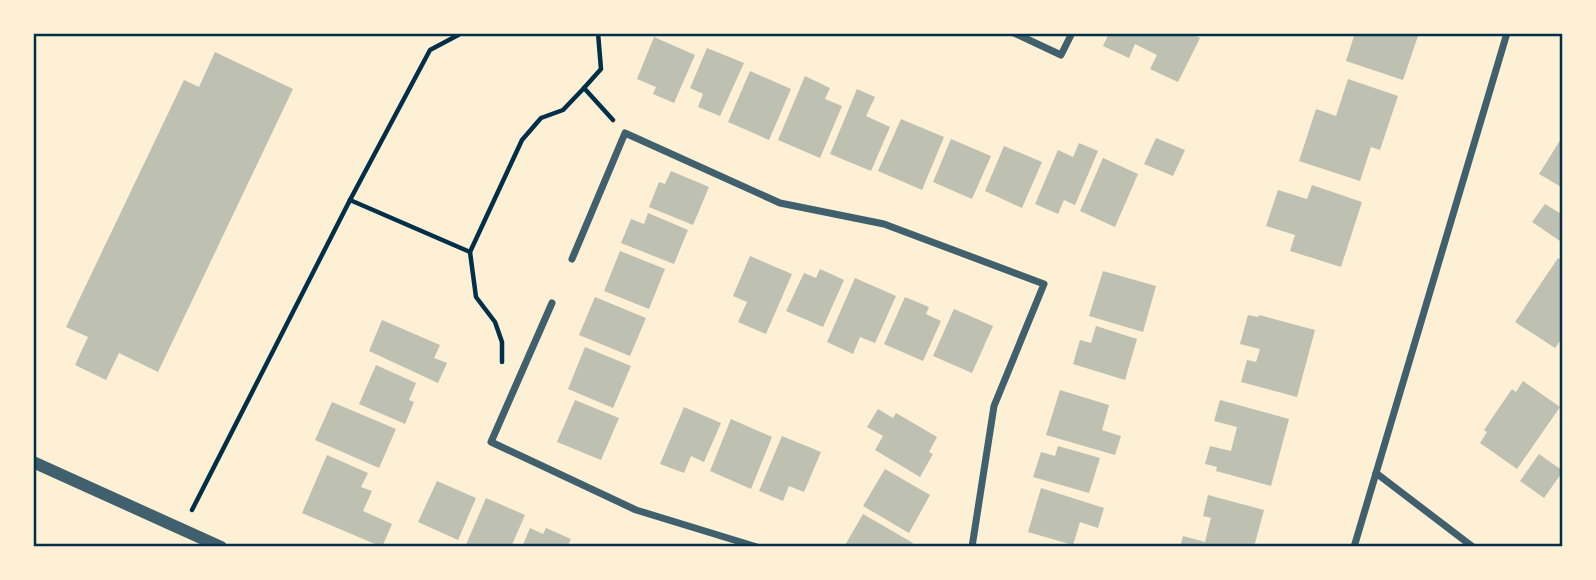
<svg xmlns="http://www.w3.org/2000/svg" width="1596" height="580" font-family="'Noto Serif',serif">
<rect width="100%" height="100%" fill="#fdf0d5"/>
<g fill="#bec0b2">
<path d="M1109,33h81l10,5 -22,44 -28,-13 7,-14 -22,-11 -6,14 -26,-12z"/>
<path d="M1419,33l-16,47 -57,-19 8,-25 -6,-3z"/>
<path d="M654,37l41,18 -21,48 -21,-9 3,-7 -19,-8z"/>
<path d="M707,48l37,15 -24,53 -22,-9 5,-13 -13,-6z"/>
<path d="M215,52l78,37 -135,283 -39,-19 -13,27 -31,-15 13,-28 -22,-10 118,-247 15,7z"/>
<path d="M750,71l41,18 -22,51 -41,-18z"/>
<path d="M805,76l25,12 -5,11 17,7 -22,52 -42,-18z"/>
<path d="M1348,79l50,17 -18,54 -9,-3 -11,34 -61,-20 17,-52 20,7z"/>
<path d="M857,89l18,8 -9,19 24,11 -19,44 -41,-17z"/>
<path d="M901,119l43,18 -22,53 -44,-19z"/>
<path d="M1156,138l29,12 -12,26 -29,-12z"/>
<path d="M951,139l40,17 -19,43 -39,-17z"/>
<path d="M1561,139l2,1v48l-24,-14z"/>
<path d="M1079,143l19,8 -23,54 -11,-5 -6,14 -23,-10 23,-54 15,7z"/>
<path d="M1004,146l38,16 -20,46 -37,-17z"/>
<path d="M1103,158l35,16 -23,53 -35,-16z"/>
<path d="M671,171l38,16 -16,38 -44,-18 10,-25 6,2z"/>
<path d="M1312,185l50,17 -21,65 -51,-16 5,-16 -29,-9 12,-36 29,9z"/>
<path d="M1545,204l18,11v28l-31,-21z"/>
<path d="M648,213l40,17 -14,34 -53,-21 10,-24 13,5z"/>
<path d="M620,251l45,18 -16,40 -45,-18z"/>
<path d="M750,256l42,18 -26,60 -28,-12 9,-20 -14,-6z"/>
<path d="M1558,258l5,3v76l-8,11 -40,-26z"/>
<path d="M820,269l24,11 -21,47 -37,-16 18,-38 12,5z"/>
<path d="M1103,271l53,15 -13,46 -54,-16z"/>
<path d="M855,278l41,18 -21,47 -15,-6 -7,17 -26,-12z"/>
<path d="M595,297l51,21 -16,38 -51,-21z"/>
<path d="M905,297l24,10 -3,7 15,7 -18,40 -39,-17z"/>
<path d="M954,309l39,17 -21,47 -39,-17z"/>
<path d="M1248,315l10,2 1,-2 56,15 -18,67 -56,-15 6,-22 9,2 4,-13 -20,-5z"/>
<path d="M382,320l58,25 -6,13 13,5 -9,20 -69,-32z"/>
<path d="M1096,326l41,13 -12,41 -52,-16 7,-24 11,3z"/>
<path d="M585,347l46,19 -18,42 -45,-19z"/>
<path d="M376,365l40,18 -7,17 5,2 -9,22 -46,-20z"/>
<path d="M1523,381l37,26 -43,62 -37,-26 7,-11 -3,-2 15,-22 13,-19 4,3z"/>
<path d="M1060,390l49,15 -7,25 19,6 -6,19 -69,-20z"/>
<path d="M575,400l44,18 -18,42 -44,-18z"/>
<path d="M1220,400l69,19 -18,67 -55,-15 1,-4 -12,-3 5,-18 21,5 6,-24 -23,-6z"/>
<path d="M332,402l64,27 -17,39 -64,-28z"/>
<path d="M684,407l37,16 -17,39 -13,-6 -7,17 -24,-9z"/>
<path d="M878,409l15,9 3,-5 41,24 -8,15 4,2 -13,23 -45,-27 8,-14 -16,-9z"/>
<path d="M731,419l41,18 -21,52 -41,-18z"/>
<path d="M782,436l39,16 -17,40 -15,-6 -6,15 -24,-10z"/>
<path d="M1058,446l42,12 -11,35 -56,-16 8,-25 14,4z"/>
<path d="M1539,454l24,17 -19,27 -24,-17z"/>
<path d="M327,455l41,18 -7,14 11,4 -9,20 29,13 -10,23 -80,-34z"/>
<path d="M885,469l45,26 -21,38 -46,-27z"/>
<path d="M437,481l39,17 -18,42 -40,-18z"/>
<path d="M1041,488l63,20 -6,20 -18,-6 -7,23 -45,-13z"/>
<path d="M1208,495l56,15 -10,37h-74l3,-11 22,6 6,-24 -8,-2z"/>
<path d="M486,498l39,17 -14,32h-46z"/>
<path d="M863,514l50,29 -2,4h-67z"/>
<path d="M530,528l13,6 3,-6 25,11 -4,8h-45z"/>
</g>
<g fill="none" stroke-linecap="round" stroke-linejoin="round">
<g stroke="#003049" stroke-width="4.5">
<path d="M584,88l17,-19 -3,-36"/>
<path d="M350,200l120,52 52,-112 19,-22 22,-8 21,-22 29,32"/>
<path d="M470,252l6,45 19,25 7,20v20"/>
<path d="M192,510l158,-310 80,-150 32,-17"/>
</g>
<g stroke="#3f606c" stroke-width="7">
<path d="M1014,33l47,22 11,-22"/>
<path d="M572,259l53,-126 155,70 104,21 160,60 -50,122 -22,141"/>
<path d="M552,303l-61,139 145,68 121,37"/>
<path d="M1376,473l97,74"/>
<path d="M1354,547l153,-514"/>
</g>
<path stroke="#3f606c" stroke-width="12" d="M33,462l188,85"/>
</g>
<rect width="1596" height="580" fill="none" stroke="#fdf0d5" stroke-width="70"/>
<rect x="35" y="35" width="1526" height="510" fill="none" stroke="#003049" stroke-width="2.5"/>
</svg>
